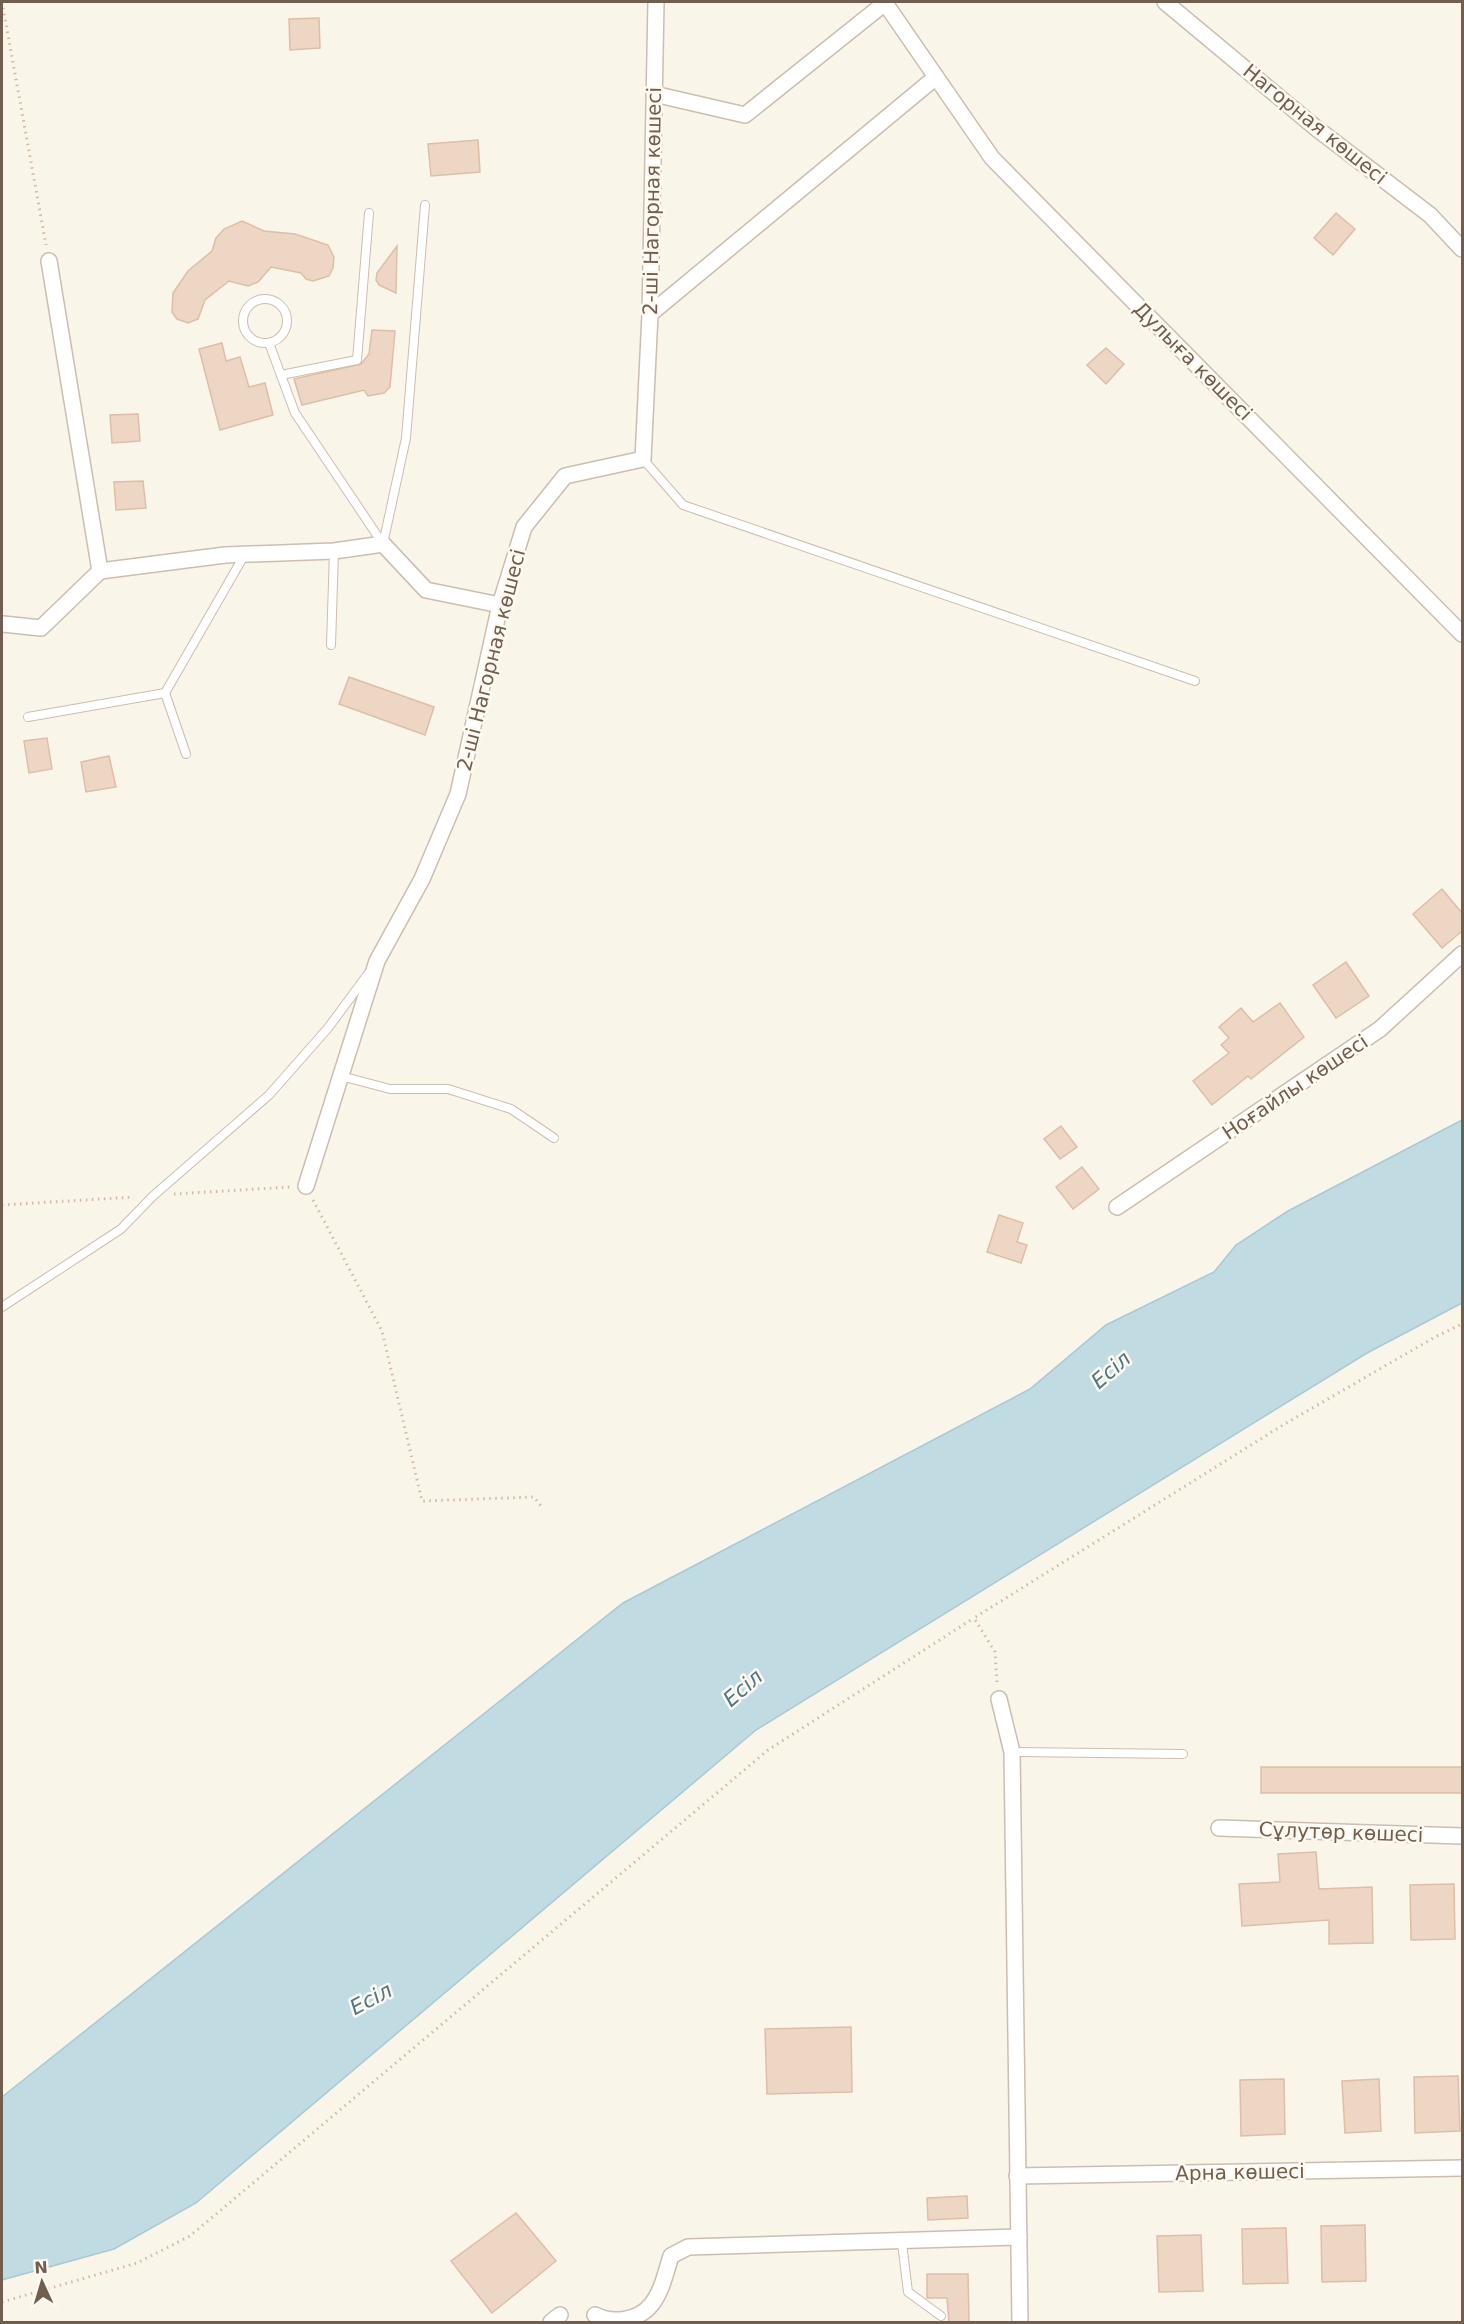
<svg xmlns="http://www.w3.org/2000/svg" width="1464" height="2324" font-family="'DejaVu Sans',sans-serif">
<rect width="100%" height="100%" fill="#faf5e9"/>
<path fill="#c0dbe2" stroke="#a7cad3" stroke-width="1.5" d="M1462,1120v183l-95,50 -611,377 -560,473 -82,46 -112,31v-183l621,-494 407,-214 76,-64 108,-53 22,-27 52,-34z"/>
<g fill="#edd6c4" stroke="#debea6" stroke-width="1.5">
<path d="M319,18l1,30 -30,2 -1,-31z"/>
<path d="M478,140l2,32 -49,4 -3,-32z"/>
<path d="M1336,213l19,16 -22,26 -19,-17z"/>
<path d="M242,221l22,10 31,3 33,11 6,12 -1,11 -4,8 -16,5 -7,-2 -5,-6 -30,-6 -13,15 -10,4 -19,-5 -24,19 -7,19 -10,4 -11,-4 -5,-7 1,-19 15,-22 24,-20 4,-13 8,-9z"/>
<path d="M397,246l-1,47 -17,-8 -3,-5 1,-7z"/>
<path d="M372,330l23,1 -5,56 -6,6 -16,3 -4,-6 -62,15 -8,-26 67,-15 8,-10z"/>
<path d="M222,343l4,18 14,-4 9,30 16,-4 8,32 -53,15 -21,-81z"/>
<path d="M1106,348l18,16 -18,20 -19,-19z"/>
<path d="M138,414l2,27 -28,2 -2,-28z"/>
<path d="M143,481l3,27 -30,2 -2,-28z"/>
<path d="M349,677l85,30 -9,28 -86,-31z"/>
<path d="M47,738l5,31 -23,4 -5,-32z"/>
<path d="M109,756l7,31 -30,5 -5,-30z"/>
<path d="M1442,889l20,24v18l-20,17 -29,-34z"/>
<path d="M1346,962l23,34 -33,22 -23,-33z"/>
<path d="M1280,1003l24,34 -53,42 -3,-3 -36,29 -19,-24 36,-28 -8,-8 8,-7 -10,-11 22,-19 12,14z"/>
<path d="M1061,1126l16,21 -17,12 -16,-20z"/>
<path d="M1082,1167l17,22 -26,20 -17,-22z"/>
<path d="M999,1215l24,8 -6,19 10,3 -6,18 -34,-11z"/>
<rect x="1261" y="1767" width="201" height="26"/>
<path d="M1316,1852l3,37 53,-2 1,56 -44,1v-24l-87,6 -3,-42 41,-2 -2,-28z"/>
<path d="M1454,1884l1,55 -44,1 -1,-55z"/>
<path d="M851,2027l1,65 -85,2 -2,-65z"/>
<path d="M1458,2076l2,55 -45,2 -1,-56z"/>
<path d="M1284,2079l1,55 -44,2 -1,-56z"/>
<path d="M1379,2079l2,52 -36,2 -3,-52z"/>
<path d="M967,2196l1,22 -40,2 -1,-22z"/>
<path d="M516,2213l40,48 -64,52 -41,-52z"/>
<path d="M1365,2225l1,56 -44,1 -1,-56z"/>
<path d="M1286,2228l2,55 -45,1 -1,-55z"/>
<path d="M1201,2235l2,56 -44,1 -2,-56z"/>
<path d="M927,2274h41l1,48h-20l-2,-24h-20z"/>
</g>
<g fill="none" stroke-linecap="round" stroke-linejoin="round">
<g stroke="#ccbdb0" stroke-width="10">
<g id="service">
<circle cx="265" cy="321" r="22"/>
<path d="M269,343l26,70 88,131 23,-106 19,-233"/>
<path d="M281,375l76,-15 12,-147"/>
<path d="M643,459l40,46 512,176"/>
<path d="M331,645l3,-94"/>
<path d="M28,717l137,-24"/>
<path d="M186,754l-21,-61 80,-139"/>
<path d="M341,1076l49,13h58l63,20 43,29"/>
<path d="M2,1307l119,-78 32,-33 116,-101 59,-67 40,-54"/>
<path d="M1012,1752l171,2"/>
<path d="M902,2243l6,49 33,24"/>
</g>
</g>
<g stroke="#ccbdb0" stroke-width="18">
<g id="minor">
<path d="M1165,2l151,126 114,87 32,34"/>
<path d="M654,94l91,21 140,-112 107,155 470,476"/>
<path d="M49,261l51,310"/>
<path d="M650,314l286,-237"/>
<path d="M3,624l38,4 59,-57 125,-16 109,-4 49,-7 43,46 74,15"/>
<path d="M306,1186l71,-225 45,-82 36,-85 42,-189 24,-78 41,-51 78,-17 7,-145 6,-312"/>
<path d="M1117,1207l263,-178 82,-75"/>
<path d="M999,1699l13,53 8,570"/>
<path d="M1219,1828l243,8"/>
<path d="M1017,2176l445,-8"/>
<path d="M595,2315c17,9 43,6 56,-10 11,-13 15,-34 20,-49l17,-9 331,-10"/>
<path d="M551,2322l9,-7"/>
</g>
</g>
<g stroke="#d2baa7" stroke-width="3" stroke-dasharray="1.5 4.5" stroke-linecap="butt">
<path d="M2,2l44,243"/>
<path d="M174,1194l116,-7"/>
<path d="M313,1200l69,131 40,170 112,-4 7,9"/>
<path d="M2,1205l132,-8"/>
<path d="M997,1682l-2,-30 -21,-34 309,-193 152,-88 27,-13"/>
<path d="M2,2302l135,-39 53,-27 578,-486 206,-132"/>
</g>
<use href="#service" stroke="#fff" stroke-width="8"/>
<use href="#minor" stroke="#fff" stroke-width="15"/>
</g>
<g text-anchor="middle" stroke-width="5" stroke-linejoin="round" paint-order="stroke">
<g font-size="20" fill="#725e4f" stroke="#fdf9f0">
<text transform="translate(1315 124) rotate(39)" y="7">Нагорная көшесі</text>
<text transform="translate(652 201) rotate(-89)" y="7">2-ші Нагорная көшесі</text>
<text transform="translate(1193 361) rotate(45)" y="7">Дулыға көшесі</text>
<text transform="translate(491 660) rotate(-76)" y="7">2-ші Нагорная көшесі</text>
<text transform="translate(1295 1087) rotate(-34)" y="7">Ноғайлы көшесі</text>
<text transform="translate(1341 1832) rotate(2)" y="7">Сұлутөр көшесі</text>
<text transform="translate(1240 2172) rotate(-1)" y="7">Арна көшесі</text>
</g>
<g font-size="21" font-style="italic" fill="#4c7783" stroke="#fdf9f0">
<text transform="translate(1111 1370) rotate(-41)" y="7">Есіл</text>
<text transform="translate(743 1688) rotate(-41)" y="7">Есіл</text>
<text transform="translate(371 1999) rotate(-28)" y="7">Есіл</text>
</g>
</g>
<rect width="1464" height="2324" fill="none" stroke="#725e4f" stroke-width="6"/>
<g transform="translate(42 2282) rotate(356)" stroke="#fdf9f0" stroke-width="4.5" paint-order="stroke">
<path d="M0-4.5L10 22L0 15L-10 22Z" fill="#725e4f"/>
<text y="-9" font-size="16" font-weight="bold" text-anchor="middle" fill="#725e4f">N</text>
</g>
</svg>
